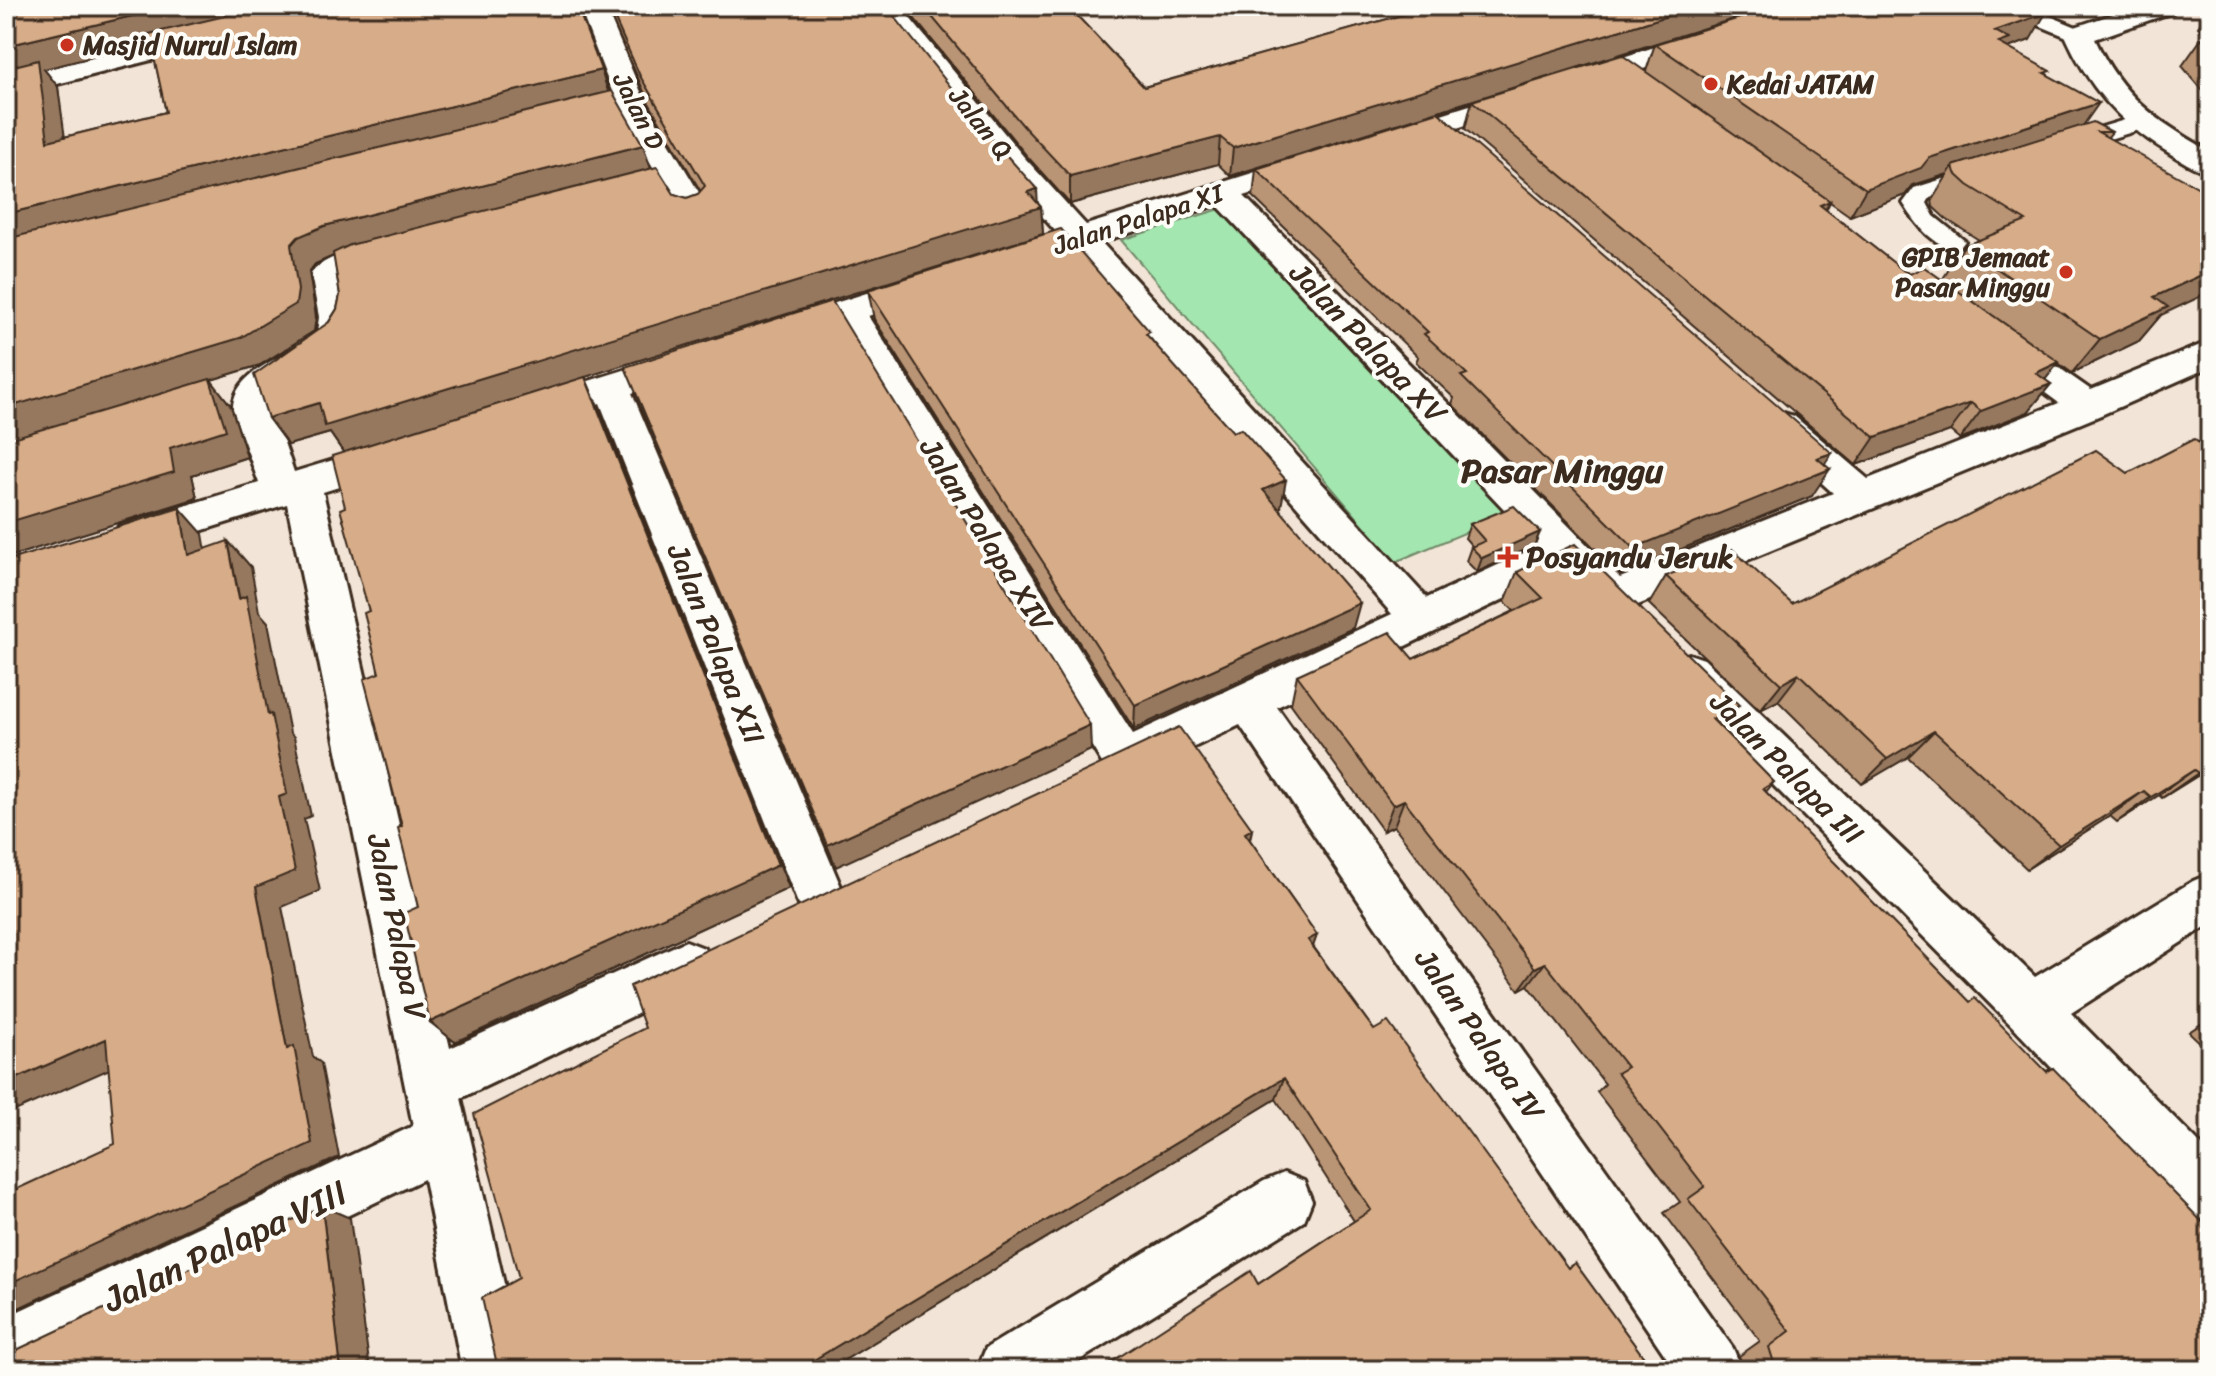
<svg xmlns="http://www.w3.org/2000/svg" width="2216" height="1376" font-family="Sriracha,sans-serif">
<rect width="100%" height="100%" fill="#f2e4d6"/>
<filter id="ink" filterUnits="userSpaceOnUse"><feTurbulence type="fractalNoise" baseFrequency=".0125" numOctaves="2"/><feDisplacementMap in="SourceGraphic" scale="16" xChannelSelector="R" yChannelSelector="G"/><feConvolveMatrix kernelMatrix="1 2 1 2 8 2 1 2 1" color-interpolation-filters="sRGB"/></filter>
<g filter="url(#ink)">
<path fill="#a4e6b0" stroke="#708867" stroke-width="2" d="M1220,209l290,305 -115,48 -274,-322z"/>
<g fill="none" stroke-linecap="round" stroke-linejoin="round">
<g stroke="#3b2a1e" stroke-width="6">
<g id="service">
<path d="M1999,6h27l60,25 3,4 -10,6 -7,-2 -70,-29z"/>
<path d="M2141,115l11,7 -3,5 -79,24 -11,-7 3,-5z"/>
<path d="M1981,167l8,2 3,5 -3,5 -59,19 -3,5 7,13 31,25 -4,5c-25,7 -46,-24 -58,-43l11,-15z"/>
</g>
</g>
<g stroke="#3b2a1e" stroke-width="6">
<g id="minor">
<path d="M579,6h26l41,98 60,100 -5,7 -11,3 -11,-3 -13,-20 -58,15 -11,-3 -5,-7 5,-7 60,-15 -34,-59 -59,15 -11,-3 -4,-6 4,-6 62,-16z"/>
<path d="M873,6h27l124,151 62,68 214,-67 11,-2 11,2 4,7 -4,7 -78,24 376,382 213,-85 -65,-59 -6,-9 6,-9 13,-4 13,4 74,63 191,-76 -72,-53 -6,-8 6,-8 12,-4 12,4 80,56 119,-49v26l-109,48 -473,194c-31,10 -46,-17 -65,-38l-286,136 456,641 9,22h-67l-435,-645 -100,48 -16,6 -16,-6 -269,-448 -58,18 -12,-3 -6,-8 6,-8 148,-47 12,-3 12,3 5,8 -5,8 -73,23 265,418 259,-120 -319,-363 -59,18 -12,-3 -5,-7 5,-7 56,-18 -56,-63zM1217,205l322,341 -112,52 -326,-356z"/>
<path d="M1785,6h41l-3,6 -420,133 -11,3 -11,-3 -4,-6 4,-6z"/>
<path d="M2137,6h39l-3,6 -78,27c26,57 61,82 115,112v22c-16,-4 -30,-13 -44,-22 -48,-29 -78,-65 -101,-116l4,-6z"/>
<path d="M212,28l10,2 4,6 -4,6 -216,55v-18z"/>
<path d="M394,242l12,3 5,7 -5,7 -60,20c3,14 8,28 8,43 0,41 -62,52 -84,79l24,71 98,-30 14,4 5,10 -5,10 -83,26 127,556 236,-107 18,7 7,17 -7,17 -243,116 63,272h-62l-38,-191 -397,190 -21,1v-53l407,-191 -126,-622 -154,48 -14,-4 -6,-11 6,-11 140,-43 -26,-72c-2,-42 59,-55 84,-78l2,-16 -8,-43c15,-22 59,-26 83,-32z"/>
<path d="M685,351l13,4 5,8 -5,8 -66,22 215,508 -8,16 -17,7 -17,-7 -8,-16 -197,-498 -66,21 -13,-4 -6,-9 6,-9z"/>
<path d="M1689,654l15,5 331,318 158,-96 17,-7v50l-139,89 139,141v68l-20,-8 -177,-187 -339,-342 -7,-13 7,-13z"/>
<path d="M1284,1173l20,8 8,20 -8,20 -240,149h-87l9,-22 278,-167z"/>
</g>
</g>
<use href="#service" fill="#fdfcf7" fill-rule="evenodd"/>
<use href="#minor" fill="#fdfcf7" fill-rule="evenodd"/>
</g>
<g fill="#b99475" stroke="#3b2a1e" stroke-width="2" fill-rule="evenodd">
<path d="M6,6l595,64 7,22 43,76 23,26 13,4 11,-4 3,-2 -52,-89 -43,-97h280l155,201 2,27 -458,143 13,30 191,481 -334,154 -25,-20 -12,-115 -16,-81 -33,-215 -24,-104 -2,-55 -13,-19 -42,12 -20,-27 69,-109 3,-14 -6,-39 -19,8 -6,8 7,45 -2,14 -54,34 -49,15 20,26 16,51 -55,18 5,23 -191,60zM151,42l15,70 -102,25 -6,-50 -14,-18z"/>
<path d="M904,6h164l76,81 290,-81h341l-545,170 -12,-12 -148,40 -44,-49z"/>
<path d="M2210,11v88l-28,-33 20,-28h7l-11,-11z"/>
<path d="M2030,40l-22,8 40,27 36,49 28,8 -4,5 53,178 -22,26 -67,32 -14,-10 -13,17 6,4 -23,28 -68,27 -10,-8 -94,34 -391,-336 7,-28 174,-30 9,-27zM1948,174l-16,26 1,7 13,12 33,21 -15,6 -22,34 -32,-6 -6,-3 -78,-61 4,-8 20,14 55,-21 8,-10z"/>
<path d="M1256,169l576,284 -7,11 -13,32 -192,78 -168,-170 2,-6 -38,-36 2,-5 -165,-160z"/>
<path d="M868,290l282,48 131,169 -2,1 74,120 -219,101 -260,-410z"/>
<path d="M2210,437v331l-48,30 -3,-3 -42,27 -7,-6 -83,53 -119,-112 -46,27 -84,-83 -18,9 -111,-106 17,-28 126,28 336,-131z"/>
<path d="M1470,524l70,8 -6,14 -57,26 -11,-11 5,-14 1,-1 -7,-8z"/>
<path d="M1517,572l204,156 53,54 -8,10 204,210 76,69 7,-3 157,302h-466l-5,-14 21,-15 -96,-128 16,-11 -83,-110 8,-8 -77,-99 -9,5 -125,-164 -11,5 -92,-127 6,-29 116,-16 101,-48 -9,-9z"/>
<path d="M1252,829l-2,11 67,95 -4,11 61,84 193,238 8,-5 78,107 -395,-86 96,-63 -78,-122 -448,271h-334l25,-92z"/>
<path d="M2210,1018v34l-21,-20z"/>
</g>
<g fill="#96785f" stroke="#3b2a1e" stroke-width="2">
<path d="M174,6h124l-254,63 14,18 11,81 -21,-27 -42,-63v-32z"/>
<path d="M1700,6h75l-545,170 3,-28z"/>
<path d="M2046,13l-16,27 -25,9 -11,17 1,-35z"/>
<path d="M601,70l9,27 -604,150v-33z"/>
<path d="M2099,103l-19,27 -127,36 -5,8 -35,11 -8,10 -55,21 16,-27 63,-31z"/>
<path d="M1220,137l-2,27 -148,40v-28z"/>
<path d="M643,145l9,27 -312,81 -25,11 -6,8 7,45 -2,14 -54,34 -49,15 20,26 16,51 -55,18 5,23 -191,60v-150l285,-163 7,-8 26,-11z"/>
<path d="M1037,189l1,19 3,-1 2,27 -458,143 13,30 191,481 -334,154 -25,-20 348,-157 -434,-412 -14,-20 -42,12 -20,-27z"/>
<path d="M1830,201l-15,29 5,-25z"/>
<path d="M2210,271v21l-49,23 -22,26 -67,32 28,-34 54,-42z"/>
<path d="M2059,362l-22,28 14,-6 -23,28 -68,27 21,-28 55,-38z"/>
<path d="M1971,403l-21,28 -94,34 19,-28z"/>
<path d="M1832,453l-14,21 12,-5 -18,27 -192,78 14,-26 183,-90z"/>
<path d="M1286,480l-5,27 -22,10 4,-27z"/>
<path d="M180,508l23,26 8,47 -23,-26z"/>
<path d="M1540,532l-6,14 -57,26 5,-14z"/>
<path d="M228,541l23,26 8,45 9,10 22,111 4,4 17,79 -7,3 16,72 -38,16 31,150 8,6 18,94 -333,157v-29l281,-236 -31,-162 23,-90z"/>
<path d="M1360,603l-7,25 -219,101 1,-24z"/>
<path d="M1799,674l-21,27 -18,9 21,-26z"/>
<path d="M1739,705l-21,28 -6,-14z"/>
<path d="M1090,725l1,25 -255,117 -9,-22z"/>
<path d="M1934,731l-26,26 -46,27 25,-25z"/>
<path d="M2210,765v3l-48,30 36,-25z"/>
<path d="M2194,770l-35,25 -42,27 34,-25z"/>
<path d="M2144,791l-34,25 -83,53 32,-24z"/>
<path d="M1404,800l-10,26 -11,5 10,-26z"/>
<path d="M1252,829l-6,29 -1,-25z"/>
<path d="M1317,935l-9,26v-21z"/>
<path d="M1545,963l-17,22 -9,5 16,-22z"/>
<path d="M106,1039l33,17 -133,59v-32z"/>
<path d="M1284,1078l-8,21 -448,271h-31z"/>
<path d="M322,1206l28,12 20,152h-29z"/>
</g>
<g fill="#d7ac88" stroke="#3b2a1e" stroke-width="2">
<path d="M6,6h168l-168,40z"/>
<path d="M267,6h310l24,64 -595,144v-146l32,-8 10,81 118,-29 -17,-78z"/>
<path d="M609,6h277l112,140 39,43 -9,3 13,15 -716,219 -6,-23 -51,15 -14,-43 75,-53 8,-13 3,-14 -7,-42 17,-8 307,-78 17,27 13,4 11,-4 7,-8 -65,-110z"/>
<path d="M923,6h145l76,81 290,-81h266l-467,142 -13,-11 -150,39 -45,-48z"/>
<path d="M1779,6h253l14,7 -51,18 15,8 -11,4 51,28 -6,2 55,30 -170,55 -8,10 -55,21 -211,-145z"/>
<path d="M2202,38h8v9z"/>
<path d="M1622,55l208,146 -10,4 84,66 6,3 14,-7 135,95 -23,11 15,11 -70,27 -10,-8 -96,34 -403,-336z"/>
<path d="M612,91l31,54 -319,81 -26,11 -7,8 7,45 -2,14 -56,34 -234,70v-169z"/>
<path d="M1438,112l394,341 -15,5 13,11 -196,79 -173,-172 6,-2 -43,-40 4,-2 -172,-163z"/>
<path d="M2093,122l19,10h-14l112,62v77l-56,26 14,10 -68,32 -136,-93 62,-25 -58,-36 -13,-12 -2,-7z"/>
<path d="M1061,229l89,103 -4,2 87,98 8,-3 45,51 -23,10 97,113 -225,102 -267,-415z"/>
<path d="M832,301l258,424 -263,120 -202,-478z"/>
<path d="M585,377l193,488 -348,157 -26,-109 14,-6 -20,-79 4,-2 -38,-147 15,-6 -15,-60 5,-2 -29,-102 5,-2 -13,-51z"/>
<path d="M210,379l16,51 -56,18 4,24 -168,51v-83z"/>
<path d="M2210,437v328l-12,8 -4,-3 -43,27 -7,-6 -85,54 -125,-114 -47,28 -88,-85 -18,10 -115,-108 66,-27 60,55 304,-154 32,23 66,-34 5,4z"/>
<path d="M1514,506l26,26 -58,26 -11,-11 14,-6 -15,-17z"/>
<path d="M180,508l8,47 40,-14 11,58 7,-3 22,119 3,-1 16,80 -8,3 16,74 -39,16 31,162 7,-3 18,97 -306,142v-91l109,-50 -9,-105 -100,44v-522z"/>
<path d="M1575,544l164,161 -27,14 62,63 -11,7 207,213 5,-4 72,74 6,-4 157,162v140h-442l-4,-5 10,-2 -5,-16 21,-16 -102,-132 17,-12 -88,-114 10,-6 -82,-104 -10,5 -131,-168 -11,5 -96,-130 93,-43 23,27 130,-61 -26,-26z"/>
<path d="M1179,727l73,102 -7,4 72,102 -9,5 66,90 14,-8 180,246 7,-5 78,107h-554l152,-99 7,13 113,-74 -87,-132 -487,292h-15l-2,-5 -8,5h-278l-2,-7 4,-3 -14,-62 37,-20 -45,-164 171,-86 -15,-42z"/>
<path d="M322,1206l19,164h-335v-15z"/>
</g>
</g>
<g fill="#c8321e" stroke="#fdfcf7" stroke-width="3">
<circle cx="67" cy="45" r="8"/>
<circle cx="1711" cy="84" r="8"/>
<circle cx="2066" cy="272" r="8"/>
<path d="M1504 545h8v8h8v8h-8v8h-8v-8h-8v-8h8z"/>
</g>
<g text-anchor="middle" stroke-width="8" stroke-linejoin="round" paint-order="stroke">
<g font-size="26" font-weight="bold" fill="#3b2a1e" stroke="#fdfcf7" text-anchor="start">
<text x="83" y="54">Masjid Nurul Islam</text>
<text x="1727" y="93">Kedai JATAM</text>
<text x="2050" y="266" text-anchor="end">GPIB Jemaat<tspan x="2050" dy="30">Pasar Minggu</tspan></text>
</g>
<g font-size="26" fill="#3b2a1e" stroke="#fdfcf7">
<text transform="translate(639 111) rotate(63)" y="9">Jalan D</text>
<text transform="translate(981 123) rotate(51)" y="9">Jalan Q</text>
<text transform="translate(1138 219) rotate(-18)" y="9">Jalan Palapa XI</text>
</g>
<g font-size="30" fill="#3b2a1e" stroke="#fdfcf7">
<text transform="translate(1368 343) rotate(46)" y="10">Jalan Palapa XV</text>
<text transform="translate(986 535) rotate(58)" y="10">Jalan Palapa XIV</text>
<text transform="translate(716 644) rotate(68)" y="10">Jalan Palapa XII</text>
<text transform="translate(1787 768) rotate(45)" y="10">Jalan Palapa III</text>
<text transform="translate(397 927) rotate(78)" y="10">Jalan Palapa V</text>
<text transform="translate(1480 1035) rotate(55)" y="10">Jalan Palapa IV</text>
</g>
<g font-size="30" font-weight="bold" fill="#3b2a1e" stroke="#fdfcf7" text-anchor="start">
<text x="1526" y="567">Posyandu Jeruk</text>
</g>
<g font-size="34" font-weight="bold" fill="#3b2a1e" stroke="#fdfcf7">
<text x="1562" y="482">Pasar Minggu</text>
</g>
<g font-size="36" fill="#3b2a1e" stroke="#fdfcf7">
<text transform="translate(225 1245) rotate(-25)" y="13">Jalan Palapa VIII</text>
</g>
</g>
<rect width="2216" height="1376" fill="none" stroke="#fdfcf7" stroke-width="32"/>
<rect x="16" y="16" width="2184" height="1344" fill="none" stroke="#3b2a1e" stroke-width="3" filter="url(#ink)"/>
</svg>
